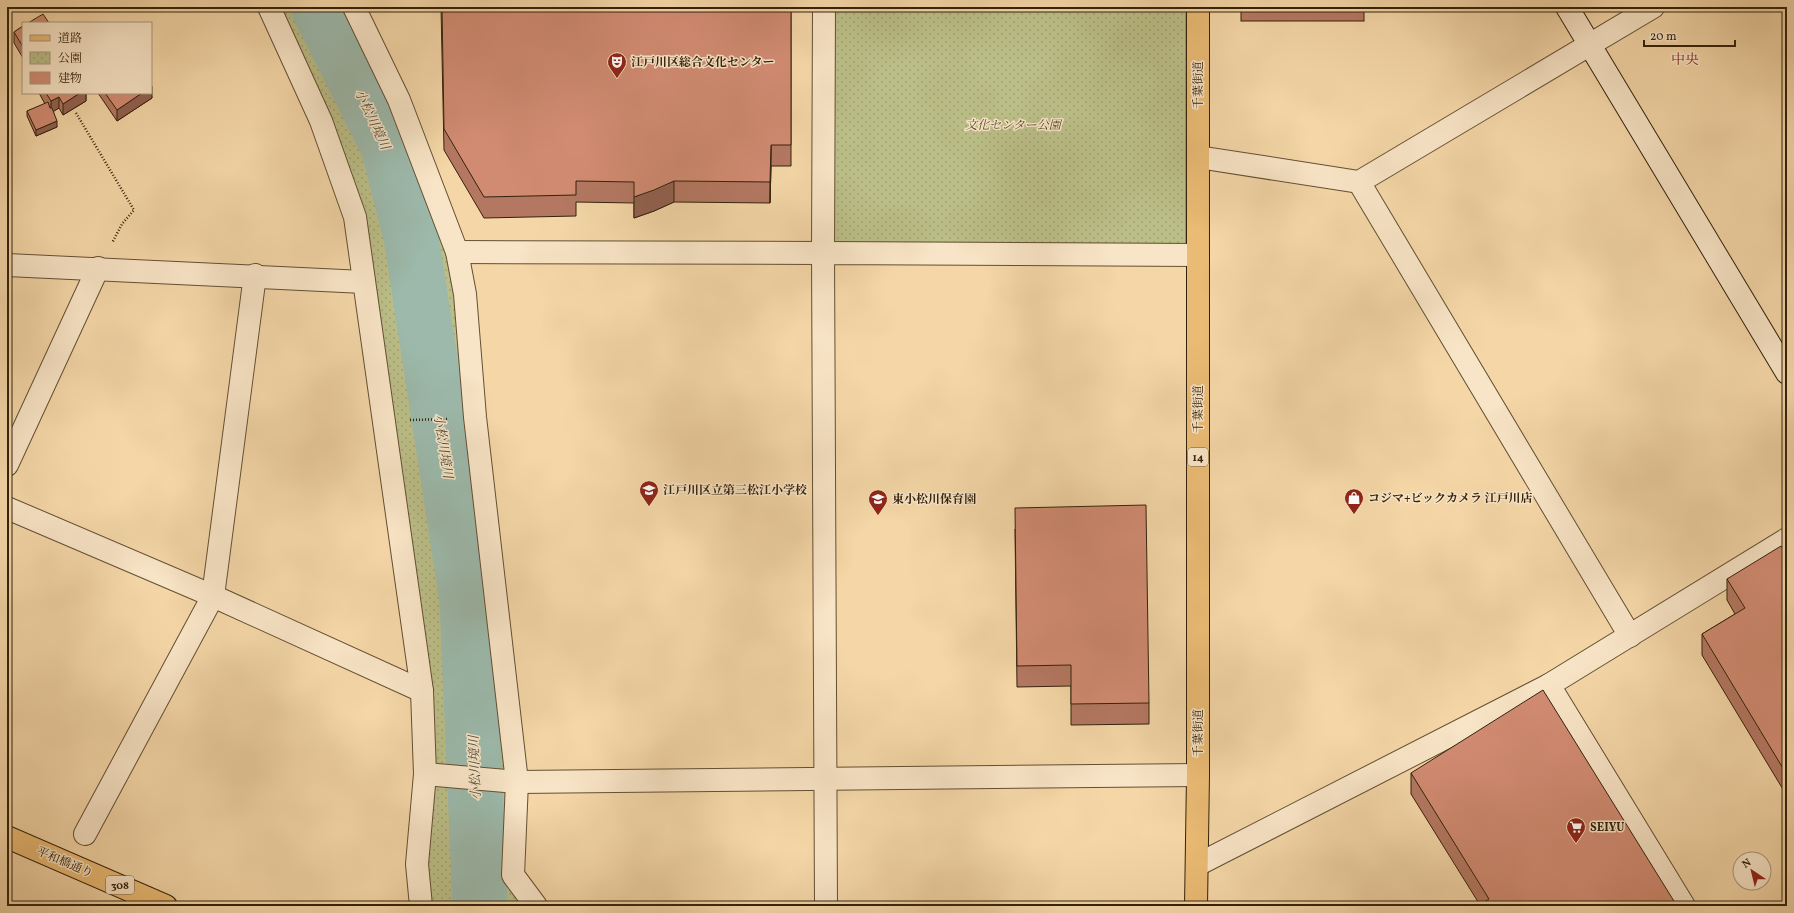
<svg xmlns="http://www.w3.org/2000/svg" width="1794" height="913" font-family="Vollkorn,'Noto Serif JP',serif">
<defs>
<pattern id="park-dots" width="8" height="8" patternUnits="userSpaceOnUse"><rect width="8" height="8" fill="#bbbe87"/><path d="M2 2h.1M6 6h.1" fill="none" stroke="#a1a373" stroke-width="1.8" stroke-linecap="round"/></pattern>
</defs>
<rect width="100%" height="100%" fill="#f4d6a7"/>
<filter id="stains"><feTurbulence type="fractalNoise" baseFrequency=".005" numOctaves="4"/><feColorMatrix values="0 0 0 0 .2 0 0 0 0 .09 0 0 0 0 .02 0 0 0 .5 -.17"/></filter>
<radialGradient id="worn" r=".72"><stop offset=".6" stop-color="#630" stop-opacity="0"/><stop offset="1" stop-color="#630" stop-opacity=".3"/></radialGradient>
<g fill="url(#park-dots)" stroke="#77704a">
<path d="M276,7h89l86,243 75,656h-94l-8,-43 7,-80 -59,-503z"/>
<path d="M833,7h353v238l-352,-1z"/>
</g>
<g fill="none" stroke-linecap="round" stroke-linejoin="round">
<path stroke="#9cb9ab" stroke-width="55" d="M318,7l70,139 23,91 56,363 13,306"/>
<g stroke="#634f33" stroke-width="24">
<g id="street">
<path d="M269,7l52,114 34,96 67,474 3,83 -8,90 4,42"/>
<path d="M354,7l45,93 58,152 8,42 10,123 42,365 -4,93 23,31"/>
<path d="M1198,157l161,25 294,-175"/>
<path d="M1359,182l271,454"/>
<path d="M457,252l366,1 1,-246"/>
<path d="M7,265l357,17"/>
<path d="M7,465l91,-197"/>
<path d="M7,508l206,88 209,95"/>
<path d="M1549,685l135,221"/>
<path d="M425,774l92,8 681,-7"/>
<path d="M85,834l128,-238 42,-321"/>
<path d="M1197,865l352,-180 238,-146"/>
<path d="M826,906l-3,-653 375,2"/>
</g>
</g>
<g stroke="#33220c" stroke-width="24">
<path id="secondary" d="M1567,7l220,366"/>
</g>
<g stroke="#33220c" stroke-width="24">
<path id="primary" d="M7,837l159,69"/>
</g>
<g stroke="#33220c" stroke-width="24">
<path id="highway" d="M1196,906l2,-131v-768"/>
</g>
<g stroke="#33220c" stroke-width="2.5" stroke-dasharray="1 2" stroke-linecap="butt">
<path d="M76,113l58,97 -12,14 -10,19"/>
<path d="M410,420l39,-1"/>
</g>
<use href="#street" stroke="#f8e4c6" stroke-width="22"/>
<use href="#secondary" stroke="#f8e4c6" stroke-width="22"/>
<use href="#primary" stroke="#eabb74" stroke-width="22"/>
<use href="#highway" stroke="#eabb74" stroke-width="22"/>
</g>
<g fill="#b47862" stroke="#33220c">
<path d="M441,7h350v159h-20l-1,37 -96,-1 -20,9 -20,7v-15l-58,-1v14l-92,2 -40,-68z"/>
<rect x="1241" y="7" width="123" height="14"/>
<path d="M23,26v32l-9,-15v-11z"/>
<path d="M39,93h47v8l-23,14 -4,-7 -6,3 4,16 -21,9 -9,-20v-5l18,-7z"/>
<path d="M98,93h53l1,5 -35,23z"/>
<path d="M1015,529l134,174v21l-78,1v-39l-54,1z"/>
<path d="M1787,555v241l-85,-141v-21l33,-20 -8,-14v-21z"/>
<path d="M1411,773l266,133 -197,-1 -69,-111z"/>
</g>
<g fill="#926150" stroke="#33220c">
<path d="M152,86v12l-35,23v-11l25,-17h9v-6z"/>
<path d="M80,93h6v8l-23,14v-11z"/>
<path d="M59,97v11l-8,5v-12z"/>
<path d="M57,121v6l-21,9v-6z"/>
<path d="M771,145v21l-1,37v-21z"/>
<path d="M674,181v21l-20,9 -20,7v-21z"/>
</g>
<g fill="#d18b72" stroke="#33220c">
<path d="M442,7h349v138h-20l-1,37 -96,-1 -20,9 -20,7v-15l-58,-1v14l-92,2 -40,-68z"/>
<path d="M43,14l6,9h-21z"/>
<path d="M23,26v21l-9,-15z"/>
<path d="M46,93h34l-17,11 -4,-7 -8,4z"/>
<path d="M105,93h37l-25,17z"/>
<path d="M48,102l2,6h2l5,13 -21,9 -9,-19z"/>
<path d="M1146,505l3,198 -78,1v-39l-54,1 -2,-158z"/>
<path d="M1781,546l6,9v220l-85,-141 43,-26 -18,-29z"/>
<path d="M1543,690l134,216h-199l11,-7 -78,-126z"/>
</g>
<defs>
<g id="theatre-pin" transform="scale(1)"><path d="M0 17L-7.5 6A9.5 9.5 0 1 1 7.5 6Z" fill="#8f2418" stroke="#f8e4c6"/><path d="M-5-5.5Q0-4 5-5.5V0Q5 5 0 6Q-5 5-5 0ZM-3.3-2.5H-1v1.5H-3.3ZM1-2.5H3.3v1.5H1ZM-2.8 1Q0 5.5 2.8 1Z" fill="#fff"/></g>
<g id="school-pin" transform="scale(1)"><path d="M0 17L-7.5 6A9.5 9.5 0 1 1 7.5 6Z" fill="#8f2418" stroke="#f8e4c6"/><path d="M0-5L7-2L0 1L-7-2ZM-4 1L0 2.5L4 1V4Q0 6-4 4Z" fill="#fff"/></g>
<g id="shop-pin" transform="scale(1)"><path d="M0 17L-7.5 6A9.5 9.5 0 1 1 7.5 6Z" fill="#8f2418" stroke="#f8e4c6"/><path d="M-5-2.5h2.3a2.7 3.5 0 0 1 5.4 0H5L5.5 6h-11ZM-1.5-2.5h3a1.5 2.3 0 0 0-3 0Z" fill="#fff"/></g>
<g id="supermarket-pin" transform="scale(1)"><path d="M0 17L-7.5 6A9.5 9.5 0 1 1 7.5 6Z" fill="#8f2418" stroke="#f8e4c6"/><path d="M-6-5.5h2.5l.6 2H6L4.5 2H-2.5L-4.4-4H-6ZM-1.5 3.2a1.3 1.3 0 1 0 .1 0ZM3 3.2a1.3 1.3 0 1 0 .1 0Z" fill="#fff"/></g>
</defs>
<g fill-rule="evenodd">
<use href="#theatre-pin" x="617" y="62"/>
<use href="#school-pin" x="649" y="490"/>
<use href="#shop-pin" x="1354" y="498"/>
<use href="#school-pin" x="878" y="499"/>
<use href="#supermarket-pin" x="1576" y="827"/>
</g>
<g text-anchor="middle" stroke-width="3" stroke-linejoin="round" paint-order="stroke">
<g fill="#f8e4c6" stroke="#6e5c44" stroke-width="1">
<rect x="1188" y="448" width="20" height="18" rx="3"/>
<rect x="106" y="876" width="28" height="18" rx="3"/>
</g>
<g font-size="11" font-weight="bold" fill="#33220c">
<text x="1198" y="461">14</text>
<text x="120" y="889">308</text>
</g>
<g font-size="12" font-weight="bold" fill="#33220c" stroke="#f8e4c6" text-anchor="start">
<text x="631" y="66">江戸川区総合文化センター</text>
<text x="663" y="494">江戸川区立第三松江小学校</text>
<text x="1368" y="502">コジマ+ビックカメラ 江戸川店</text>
<text x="892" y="503">東小松川保育園</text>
<text x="1590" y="831">SEIYU</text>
</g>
<g font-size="12" fill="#33220c" stroke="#f8e4c6">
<text transform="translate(1198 85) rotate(-90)" y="4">千葉街道</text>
<text transform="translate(1198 409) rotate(-90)" y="4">千葉街道</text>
<text transform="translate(1198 733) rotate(-90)" y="4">千葉街道</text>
<text transform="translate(65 862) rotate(23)" y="4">平和橋通り</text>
</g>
<g font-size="12" font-style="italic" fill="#55492b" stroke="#f8e4c6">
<text x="1013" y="129">文化センター公園</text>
</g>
<g font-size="13" font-style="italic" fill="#524f3c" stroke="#f8e4c6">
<text transform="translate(373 119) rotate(65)" y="5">小松川境川</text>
<text transform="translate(444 446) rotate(81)" y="5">小松川境川</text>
<text transform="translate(474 768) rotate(-92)" y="5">小松川境川</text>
</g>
<g font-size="14" fill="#7a1f14" stroke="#f8e4c6">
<text x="1685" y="64">中央</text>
</g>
</g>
<rect width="1794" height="913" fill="none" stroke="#f4d6a7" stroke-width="24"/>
<rect x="8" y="8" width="1778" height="897" fill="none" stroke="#33220c" stroke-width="2"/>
<rect x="12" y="12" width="1770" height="889" fill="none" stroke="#33220c"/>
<rect x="22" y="22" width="130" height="72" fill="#f8e4c6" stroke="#a9967c"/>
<rect x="30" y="35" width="20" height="6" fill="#eabb74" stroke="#a9967c"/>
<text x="58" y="42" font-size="12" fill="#33220c">道路</text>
<rect x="30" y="52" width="20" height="12" fill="url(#park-dots)" stroke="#a9967c"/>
<text x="58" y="62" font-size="12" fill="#33220c">公園</text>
<rect x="30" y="72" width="20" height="12" fill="#d18b72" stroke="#a9967c"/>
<text x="58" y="82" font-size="12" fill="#33220c">建物</text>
<g transform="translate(1752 871) rotate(325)"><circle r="19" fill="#f8e4c6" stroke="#a9967c"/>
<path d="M0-3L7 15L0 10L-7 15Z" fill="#8f2418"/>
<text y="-6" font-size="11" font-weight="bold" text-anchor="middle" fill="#33220c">N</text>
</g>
<path d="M1644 40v6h91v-6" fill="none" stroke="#33220c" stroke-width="2"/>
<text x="1650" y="40" font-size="12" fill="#33220c" stroke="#f8e4c6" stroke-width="3" paint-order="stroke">20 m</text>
<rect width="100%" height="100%" filter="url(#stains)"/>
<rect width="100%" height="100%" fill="url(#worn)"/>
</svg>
